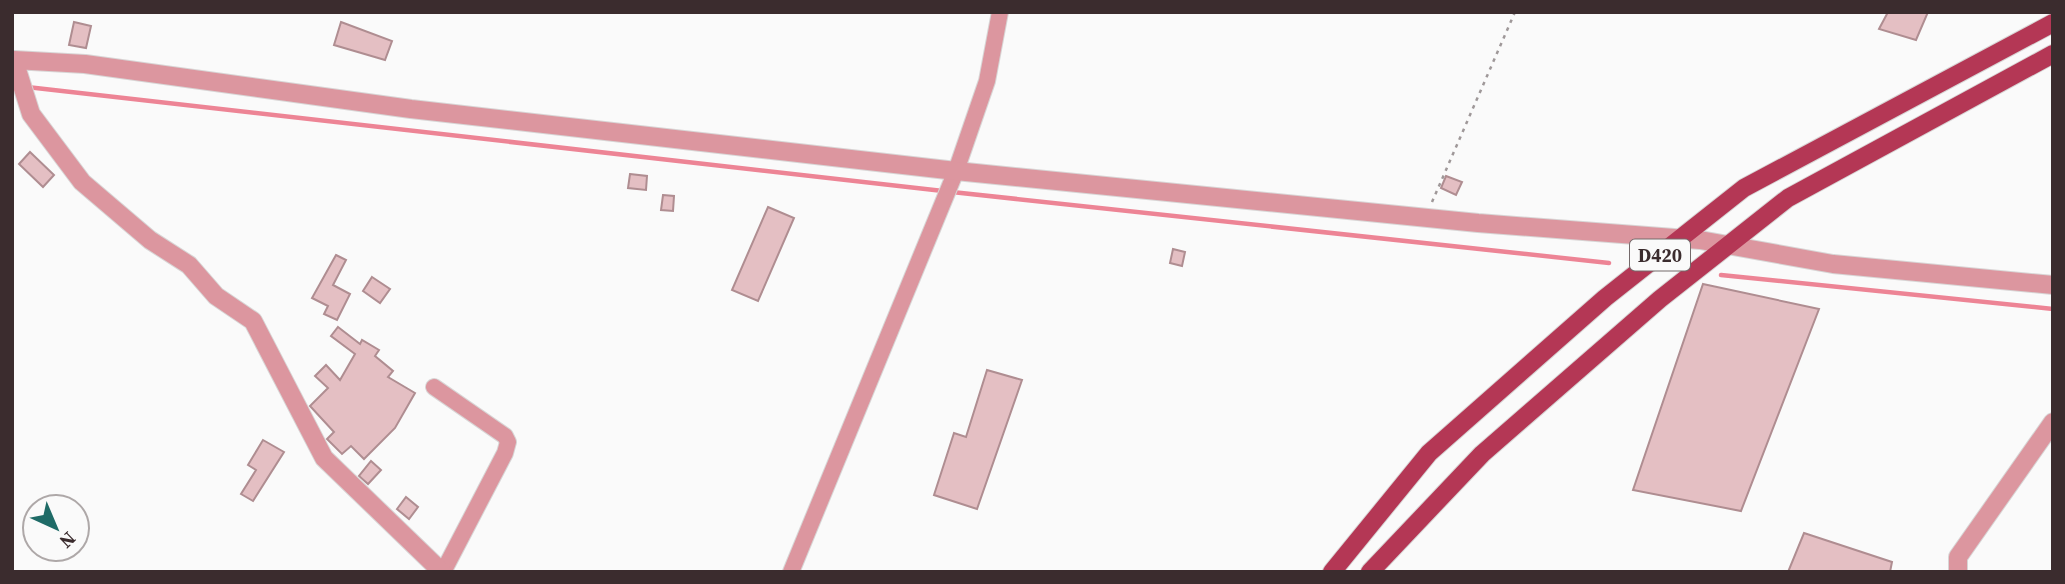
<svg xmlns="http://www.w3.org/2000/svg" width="2065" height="584" font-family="'Source Serif 4',serif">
<rect width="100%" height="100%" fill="#fafafa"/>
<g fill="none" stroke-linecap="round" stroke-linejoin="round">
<g stroke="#ed8495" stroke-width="4.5">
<path d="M27,87l916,104"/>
<path d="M952,192l657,71"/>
<path d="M1721,275l332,34"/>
</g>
</g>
<g fill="#e4bfc3" stroke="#af8d91" stroke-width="2">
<path d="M1888,12h40l-12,28 -37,-11z"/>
<path d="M74,22l17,4 -5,22 -17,-3z"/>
<path d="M341,22l51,19 -7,19 -51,-15z"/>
<path d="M30,152l24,23 -11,12 -24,-23z"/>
<path d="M630,174l17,2 -1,14 -18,-2z"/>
<path d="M1446,176l16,6 -6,13 -15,-7z"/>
<path d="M663,195l11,1 -1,15 -12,-1z"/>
<path d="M768,207l26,11 -36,83 -26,-11z"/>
<path d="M1173,249l12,3 -3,14 -12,-3z"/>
<path d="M336,255l10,5 -13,25 17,9 -13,26 -13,-6 4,-8 -16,-8z"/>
<path d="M372,277l18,12 -10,14 -17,-12z"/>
<path d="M1703,284l116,25 -78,202 -108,-21z"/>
<path d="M338,327l22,17 2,-4 17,10 -4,6 18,15 -5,6 27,16 -20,35 -31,31 -13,-13 -9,8 -15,-15 7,-7 -24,-26 18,-18 -13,-12 11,-11 14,15 15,-26 -24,-18z"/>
<path d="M987,370l35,10 -45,129 -43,-14 20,-62 12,4z"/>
<path d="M263,440l21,12 -31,49 -12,-7 15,-24 -8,-5z"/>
<path d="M371,461l10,9 -13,14 -9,-8z"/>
<path d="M406,497l12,10 -9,12 -12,-10z"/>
<path d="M1804,533l88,29 -2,10h-102z"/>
</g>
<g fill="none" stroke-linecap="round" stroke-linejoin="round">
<g stroke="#d8d5d5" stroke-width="18">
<g id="minor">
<path d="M434,387l71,49 3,6 -3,11 -62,119"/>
<path d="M791,572l165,-401 31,-90 13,-69"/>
</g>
</g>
<g stroke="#d8d5d5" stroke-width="20">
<g id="tertiary">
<path d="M442,572l-118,-114 -71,-137 -37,-25 -27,-31 -39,-25 -68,-58 -51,-68 -17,-54 71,4 326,45 545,62 522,52 222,17 133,24 220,21"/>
<path d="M1958,572v-15l95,-135"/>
</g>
</g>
<g stroke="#d8d5d5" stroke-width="20">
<g id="primary">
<path d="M1332,572l97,-119 176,-155 139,-110 309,-165"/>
<path d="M1370,572l112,-118 178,-155 128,-101 265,-144"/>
</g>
</g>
<path stroke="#9f9899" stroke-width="2.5" stroke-dasharray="3.5 5" stroke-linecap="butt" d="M1432,202l83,-190"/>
<use href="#minor" stroke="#dc969f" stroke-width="16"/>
<use href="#tertiary" stroke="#dc969f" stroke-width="18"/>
<use href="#primary" stroke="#b43755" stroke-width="18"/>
</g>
<g text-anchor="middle" stroke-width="7" stroke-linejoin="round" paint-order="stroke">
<rect fill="#fafafa" stroke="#746a6b" stroke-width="2" x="1630" y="239.5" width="60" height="31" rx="5"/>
<g font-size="19" font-weight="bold" fill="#3b2c2e">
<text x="1660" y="262">D420</text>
</g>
</g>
<rect width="2065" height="584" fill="none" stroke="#3b2c2e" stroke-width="28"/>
<g transform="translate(56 528) rotate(136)"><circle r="33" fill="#fafafa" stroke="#aea8a8" stroke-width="2"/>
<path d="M0-5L12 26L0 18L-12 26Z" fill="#1f6b67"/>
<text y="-10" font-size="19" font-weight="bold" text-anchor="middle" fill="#3b2c2e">N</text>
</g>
</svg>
